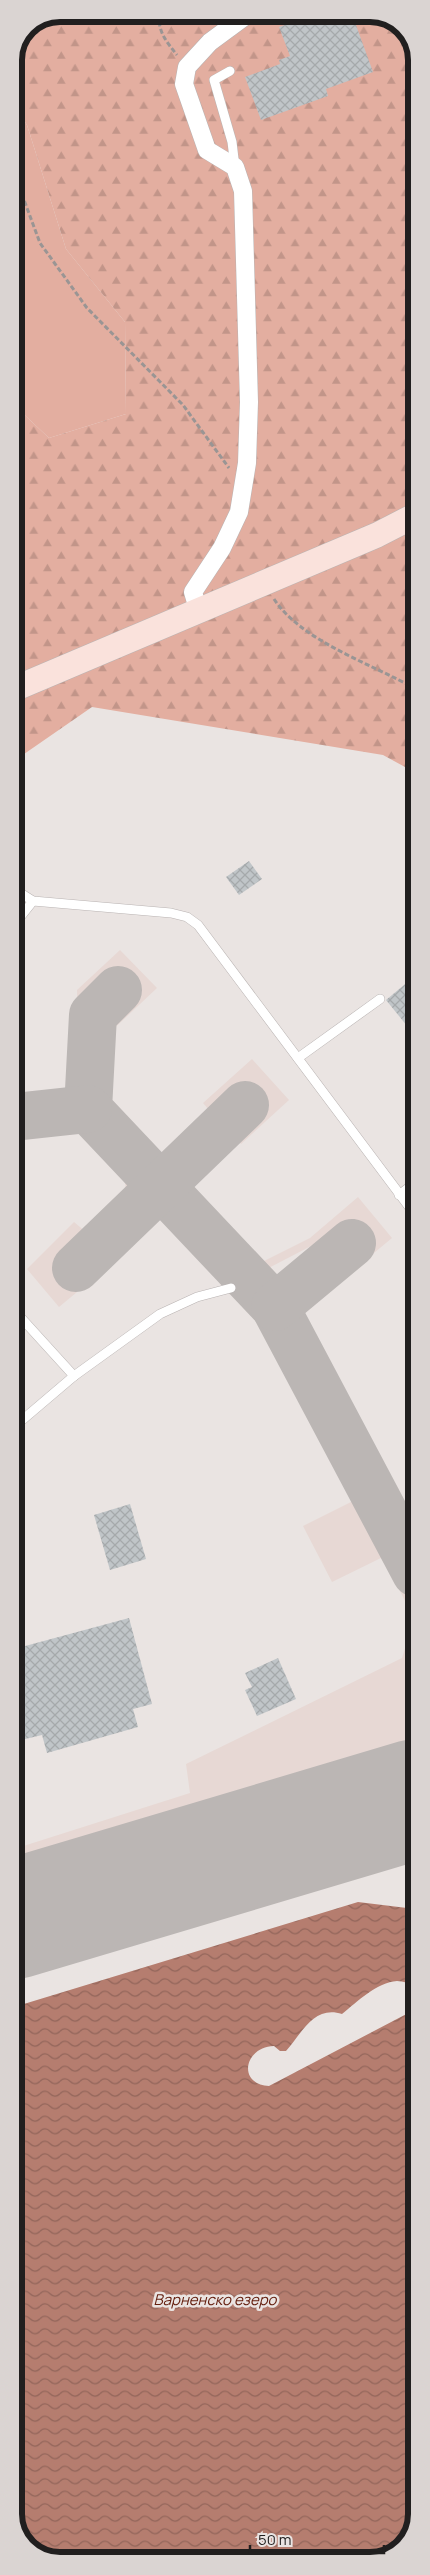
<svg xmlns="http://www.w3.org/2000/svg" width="430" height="2575" font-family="Manrope,sans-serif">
<defs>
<pattern id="forest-firs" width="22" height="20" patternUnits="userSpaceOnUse" patternTransform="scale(1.25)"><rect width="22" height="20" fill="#e3aea0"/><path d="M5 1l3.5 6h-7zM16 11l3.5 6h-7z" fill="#c29589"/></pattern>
<pattern id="water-waves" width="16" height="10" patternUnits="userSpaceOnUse" patternTransform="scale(1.25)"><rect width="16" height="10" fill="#b57d6f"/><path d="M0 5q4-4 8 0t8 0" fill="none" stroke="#93665b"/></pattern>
<pattern id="building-cross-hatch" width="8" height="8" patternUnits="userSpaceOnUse" patternTransform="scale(1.25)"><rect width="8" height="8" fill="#c0c5c8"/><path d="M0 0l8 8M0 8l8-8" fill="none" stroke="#a5a9ab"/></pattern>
</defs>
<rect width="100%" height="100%" fill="#eae4e2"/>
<path fill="#e7d8d4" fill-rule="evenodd" d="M120,950l37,38 -53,50 -4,60 56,54 14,4 44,-40 -11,-13 49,-44 37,41 -48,44 -13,-13 -38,37 2,32 60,67 58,-29 48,-41 34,41 -48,40 -7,-9 -33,28 -6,24 98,188 20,-9v342l-402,130v-123l176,-56 -4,-29 216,-106 12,-39 -31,-62 -51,25 -29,-56 52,-26 -90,-177 -43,-45 -51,-60 -28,-1 -35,34 -2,17 -47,39 -32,-38 47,-47 12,10 40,-40 -2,-21 -49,-48 -61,4v-25l45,-1 21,-20 -3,-91zM313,1245l8,6 -35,30h-18l-9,-8z"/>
<path fill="#e3aea0" d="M14,106l13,19 39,124 59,73 1,92 -77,24 -35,-33z"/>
<path fill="url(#forest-firs)" d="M61,14h314l28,14 13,27v718l-33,-18 -291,-48 -78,54v-356l35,33 77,-24 -1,-92 -59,-73 -39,-124 -13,-19v-45l14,-34z"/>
<path fill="url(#water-waves)" d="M358,1902l49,6 9,5v73c-6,-2 -13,-5 -19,-5 -20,1 -40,21 -55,33 -28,-9 -40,19 -56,37h-6l-6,-5c-30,1 -37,38 -5,40l147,-77v505l-12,31 -29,16h-320l-28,-14 -13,-27v-513z"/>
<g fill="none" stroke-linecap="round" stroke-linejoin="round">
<g stroke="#bbb6b4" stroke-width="48">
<path d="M118,990l-25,25 -5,94 187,198 141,266"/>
<path d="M14,1117l74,-8"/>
<path d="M76,1268l169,-163"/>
<path d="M275,1307l77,-64"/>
</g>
<path stroke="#bbb6b4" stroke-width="120" d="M14,1919l402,-120"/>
</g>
<g fill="url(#building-cross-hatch)">
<path d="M316,14h36l21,58 -47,17 2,7 -67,24 -16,-43 35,-13 -1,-4 11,-4 -11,-29z"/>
<path d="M249,861l13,18 -23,16 -13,-18z"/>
<path d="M416,975v62l-30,-37z"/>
<path d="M130,1504l16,55 -36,11 -16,-55z"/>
<path d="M129,1618l23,86 -19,5 5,18 -91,26 -5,-18 -25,6 -3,-12v-80z"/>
<path d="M278,1658l18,41 -39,17 -12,-26 7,-3 -7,-14z"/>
</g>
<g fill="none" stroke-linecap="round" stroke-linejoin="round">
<g stroke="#b9b3b2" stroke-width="10">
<g id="lane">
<path d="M230,71l-16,9 18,62 3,25"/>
<path d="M14,889l19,12 138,12 16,4 11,8 218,291"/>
<path d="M14,925l19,-24"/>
<path d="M298,1058l82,-59"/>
<path d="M399,1195l17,-13"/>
<path d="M14,1310l60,66 -60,51"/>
<path d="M74,1376l86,-62 37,-17 34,-9"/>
</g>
</g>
<g stroke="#b9b3b2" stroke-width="19">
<path id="street" d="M198,609l-5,-17 29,-44 17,-36 8,-49 2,-61 -6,-211 -8,-24 -28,-17 -23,-66 3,-17 23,-25 38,-28"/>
</g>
<g stroke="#b9b3b2" stroke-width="26">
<path id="secondary" d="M14,689l363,-154 39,-20"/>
</g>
<g stroke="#9a9594" stroke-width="3" stroke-dasharray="5 2.5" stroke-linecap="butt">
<path d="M159,14c-1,18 7,27 18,41"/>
<path d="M14,173l26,70 47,65 96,97 46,63"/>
<path d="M274,599c27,42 100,66 142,90"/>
</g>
<use href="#lane" stroke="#fff" stroke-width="9"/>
<use href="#street" stroke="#fff" stroke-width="18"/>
<use href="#secondary" stroke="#fae2dc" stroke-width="25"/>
</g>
<g text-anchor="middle" stroke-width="5" stroke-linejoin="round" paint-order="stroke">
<g font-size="15" font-style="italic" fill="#652010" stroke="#eae4e2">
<text x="215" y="2305">Варненско езеро</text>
</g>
</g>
<path d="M0 0H430V2575H0ZM60 22H370A38 38 0 0 1 408 60V2514A38 38 0 0 1 370 2552H60A38 38 0 0 1 22 2514V60A38 38 0 0 1 60 22Z" fill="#dad4d2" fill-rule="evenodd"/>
<path fill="none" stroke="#211f1f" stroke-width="6" d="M60 22H370A38 38 0 0 1 408 60V2514A38 38 0 0 1 370 2552H60A38 38 0 0 1 22 2514V60A38 38 0 0 1 60 22Z"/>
<path d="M250 2545v8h134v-8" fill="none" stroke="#211f1f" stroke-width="2.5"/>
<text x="258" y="2545" font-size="15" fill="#211f1f" stroke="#eae4e2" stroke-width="4" paint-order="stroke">50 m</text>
</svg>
